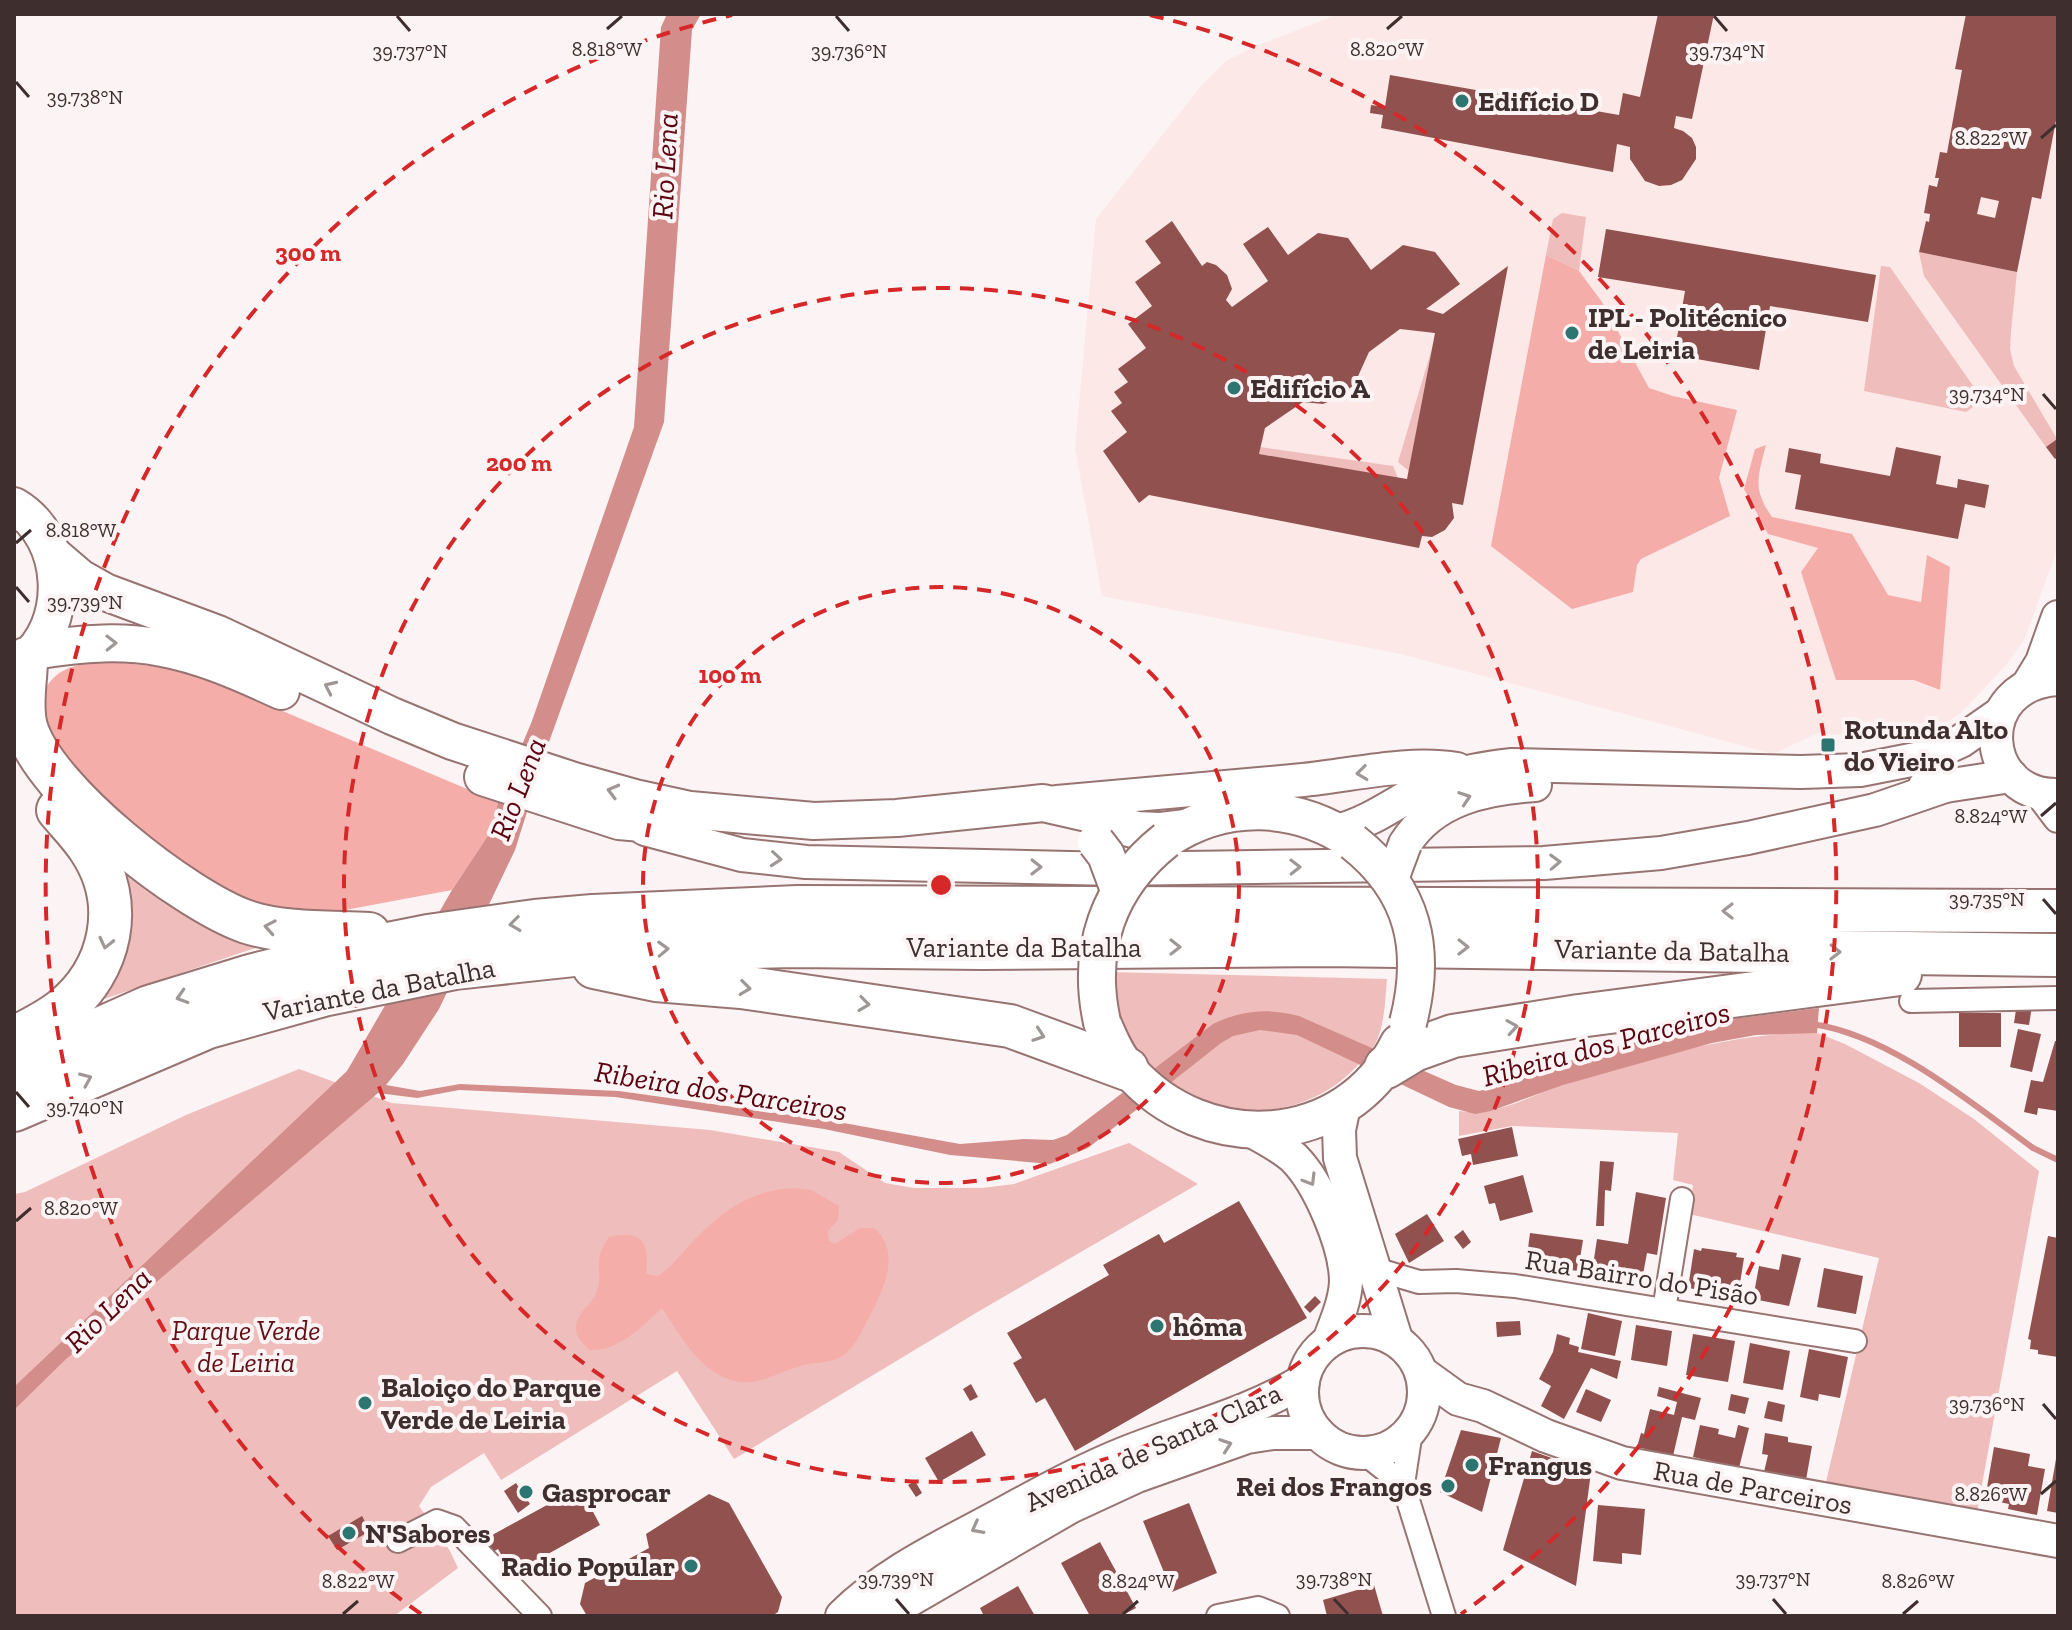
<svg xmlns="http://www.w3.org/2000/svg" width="2072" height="1630" font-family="'Zilla Slab',serif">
<rect width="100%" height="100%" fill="#fcf4f4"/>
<path fill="#fce8e7" d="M1338,14h720v533l-33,91 -17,25 -48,51 -23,14 -29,11 -26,1 -64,-7 -45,21 -372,-100 -299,-58 -27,-148 21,-229 105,-133 25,-25 28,-14z"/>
<g fill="#efbdbb">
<path d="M1562,213l24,4 -7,54 -33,-16 7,-36z"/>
<path d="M1919,252l98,20 -6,60 -1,17 4,17 43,73 -11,8 -122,-171z"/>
<path d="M1881,266l9,1 86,123c1,12 0,16 -10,22l-102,-21z"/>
<path d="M1432,348l-23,123 -11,-9z"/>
<path d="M1260,447l133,19 5,12 -139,-24z"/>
<path d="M109,856l152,90 -163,55z"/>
<path d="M1109,972l278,7c-2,21 -2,46 -12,65 -6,11 -16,20 -24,28 -70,67 -191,44 -230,-47 -6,-16 -8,-36 -12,-53z"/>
<path d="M1794,1033h23l28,11 74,39 55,36 65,52 -62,341 -152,-26 54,-228 -190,-44 4,-29 -20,-5 5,-47 -166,-7 -53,10v-25c38,6 70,-15 106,-27 74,-24 151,-46 229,-51z"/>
<path d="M299,1069l93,34 318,27 129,22 46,31 29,5h68l32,-4 115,-41 69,41 -217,126 -247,149 -57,-88 -176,109 -17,-27 -53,34 -12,19 31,45 8,17 -64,48h-380v-422l11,-2 161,-77z"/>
</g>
<g fill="#f5adaa">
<path d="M1546,255l33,16 23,31 47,86 24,8 64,14 -18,68 11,38 -89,43 -4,6 -4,27 -61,17 -81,-63z"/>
<path d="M1766,445c-8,32 -14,43 6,72l80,17 36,61 33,7 6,-47 23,12 -10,123 -26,-10h-78l-35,-108 17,-24 -50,-14 -24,-45 11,-40z"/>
<path d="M106,661l71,8 32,11 289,122 -7,29 -39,59 -128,24 -92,-12 -159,-117 -36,-79c14,-37 31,-41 69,-45z"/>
<path d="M793,1188l18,2 28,16 -1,14 -10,11 1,10 6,3 25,-16h14c30,25 7,67 -8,95 -5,10 -12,24 -21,31 -13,10 -25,7 -41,11 -26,6 -48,25 -76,14 -32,-12 -48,-45 -66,-71 -19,18 -44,44 -73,42 -5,-6 -13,-13 -13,-21 0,-18 17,-24 21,-38 7,-22 -6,-29 12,-54 34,-8 41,7 37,37l12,2c15,-10 24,-23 36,-36 30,-30 55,-49 99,-52z"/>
</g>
<path fill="#d38e8b" d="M667,14h34l-9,16 -28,392 -115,320 -34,108 -76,159 -36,55 -17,21 34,6 40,-7 159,7 208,29 133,24 64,-5 29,1 14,-5 146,-111c29,-14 55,-16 86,-8l157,69 23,6 23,-6 72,-26 125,-36 120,-15 -2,25 -61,2 -44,8 -149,42 -72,26 -16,3 -26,-7 -152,-72 -37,-5 -27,6 -12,7 -133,105 -38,16 -100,-9 -126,-26 -209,-32 -156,-7 -42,8 -39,-5 -313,267 -51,50v-23l333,-316 105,-181 39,-59 7,-29 34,-81 102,-294 27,-400z"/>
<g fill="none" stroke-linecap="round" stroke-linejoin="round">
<path stroke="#d38e8b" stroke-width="6" d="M1812,1024c78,11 158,78 221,124l25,12"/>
</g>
<g fill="#90514f" fill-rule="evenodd">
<path d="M1658,14h56l-22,105 -16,-3 -2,12 9,3 9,7 4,9v12l-14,21 -11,5 -12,1 -14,-5 -15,-22v-12l-13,-3 -4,28 -232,-44 2,-13 -13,-2 1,-8 14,2 5,-32 229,40 4,-22 17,4z"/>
<path d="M1966,14h92v96l-17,89 -9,-2 -15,75 -98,-20 7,-31 3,1 1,-8 -6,-1 5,-28 8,2 2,-9h-4l5,-26 7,1 15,-83 -7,-1zM1981,197l18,4 -4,17 -18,-4z"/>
<path d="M1172,221l30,45 5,-4 9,3 11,10 5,14 -6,11 6,7 36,-26 -25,-37 25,-17 20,28 30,-22 30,5 23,32 32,-25 32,7 25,32 -34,25 17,5 65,-48 -45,239 -11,-2 2,15 -9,12 -13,7 -10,-1 -3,12 -270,-53 -10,8 -36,-52 24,-19 -16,-21 11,-8 -8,-11 14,-10 -10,-13 28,-21 -18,-24 24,-18 -17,-24 26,-19 -16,-22zM1400,329l35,4 -28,146 -148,-25 6,-26 38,-26 20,2 14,-6 17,-13 15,-33z"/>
<path d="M1606,229l270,46 -8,47 -98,-16 -11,64 -85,-15 11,-64 -87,-14z"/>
<path d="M2057,439l1,18 -3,2 -9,-12z"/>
<path d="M1896,447l45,9 -5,28 21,4 1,-9 31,6 -4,23 -20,-4 -7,35 -163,-30 6,-34 -16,-3 4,-24 32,6 -1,9 70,13z"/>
<path d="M2017,1003l15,3 -3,19 -15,-2z"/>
<rect x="1959" y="1013" width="42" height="34"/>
<path d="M2018,1029l23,5 -9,38 -22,-5z"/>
<path d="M2055,1041h3v70l-20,-3 -1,7 -13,-3 7,-32 12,2z"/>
<path d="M1512,1127l6,29 -45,9 -2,-11 -9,2 -4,-17z"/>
<path d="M1600,1161l14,1 -3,29 -6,-1 -1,36h-8z"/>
<path d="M1523,1175l10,37 -33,9 -5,-18 -6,1 -5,-18z"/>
<path d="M1636,1192l30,6 -9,57 -10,-2 -5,27 -50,-8 5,-33 31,5z"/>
<path d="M1239,1201l68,117 -232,133 -30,-53 -9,5 -23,-40 9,-5 -15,-25 102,-58 -6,-10 56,-31 5,9z"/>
<path d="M1427,1214l17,27 -35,22 -14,-29z"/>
<path d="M1463,1230l8,12 -8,7 -9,-12z"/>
<path d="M1530,1233l53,7 -5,31 -52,-7z"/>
<path d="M2048,1236l10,2v119l-20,-3v-4l-8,-1 1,-9 -3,-1z"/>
<path d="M1702,1248l35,5 -1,4 8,1 -6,38 -50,-8 6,-39 7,2z"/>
<path d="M1782,1254l19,4 -12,48 -36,-7 6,-33 20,4z"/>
<path d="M1824,1268l39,8 -7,38 -39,-7z"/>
<path d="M1315,1296l6,6 -11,11 -6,-6z"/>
<path d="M1588,1313l34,8 -7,35 -34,-7z"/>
<path d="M1520,1321l1,14 -24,2 -1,-15z"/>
<path d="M1636,1325l36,6 -5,35 -36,-6z"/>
<path d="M1557,1334l13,4 -1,6 10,3 -1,5 43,9 -4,18 -26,-11 -27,51 -23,-13 10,-20 -12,-7 14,-27z"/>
<path d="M1693,1334l42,7 -7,41 -42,-7z"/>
<path d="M1750,1343l40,8 -7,39 -40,-7z"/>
<path d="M1809,1349l39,8 -8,41 -21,-4 -1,7 -18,-4z"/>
<path d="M971,1384l7,13 -8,4 -7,-12z"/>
<path d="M1659,1387l42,11 -6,22 -13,-3 -9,39 -36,-9 4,-14 3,1 6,-25 24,6 3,-13 -20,-6z"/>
<path d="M1586,1389l25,11 -10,22 -25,-10z"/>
<path d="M1731,1394l18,4 -4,16 -17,-4z"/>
<path d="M1768,1401l17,4 -3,17 -18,-4z"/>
<path d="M1700,1425l19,4 -1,5 17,4 3,-13 11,3 -10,40 -46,-11z"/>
<path d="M1461,1430l40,8 -19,74 -42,-20z"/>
<path d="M972,1431l14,24 -47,27 -14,-24z"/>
<path d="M1765,1433l23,4v5l24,4 -6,34 -42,-8 4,-17 -6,-1z"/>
<path d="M1994,1447l36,7 -2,12 17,3 -8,46 -29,-6 1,-5 -24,-5z"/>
<path d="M1532,1451l59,21 -15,114 -73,-36z"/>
<path d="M2056,1459h2v54l-11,-2z"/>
<path d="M915,1481l7,12 -6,4 -8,-12z"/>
<path d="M516,1483l14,21 -12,9 -14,-22z"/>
<path d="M580,1487l20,38 -88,49 -14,-25 -7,4 -8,-13z"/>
<path d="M709,1494l20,9 53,94 -4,15 -6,4h-185l-7,-12 5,-21 64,-35 -3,-14z"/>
<path d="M1189,1503l28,70 -45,19 -29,-71z"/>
<path d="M1598,1505l47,4 -4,46 -19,-2v11l-29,-3z"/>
<path d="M362,1516l8,15 -33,19 -9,-14z"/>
<path d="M1100,1542l36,66 -15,8h-31l-29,-53z"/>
<path d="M1374,1585l9,31h-56l-4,-16z"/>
<path d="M1018,1586l17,30h-51l-4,-8z"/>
</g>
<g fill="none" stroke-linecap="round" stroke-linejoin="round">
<g stroke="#977472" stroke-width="26">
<g id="minor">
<path d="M1911,1001l147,-3"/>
<path d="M1375,1269l44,13 37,-1 59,5 340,55"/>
<path d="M1664,1310l18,-111"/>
<path d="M1411,1431l-8,53 41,132"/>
<path d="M1364,1453l39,31"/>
<path d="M398,1541l39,-20 17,6 86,89"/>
<path d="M1218,1616l40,-8 20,8"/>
</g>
</g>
<g stroke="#977472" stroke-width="32">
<path id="tertiary" d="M2039,793l19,25"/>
</g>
<g stroke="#977472" stroke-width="36">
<g id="secondary">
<path d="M2058,679c-87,5 -78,118 0,116"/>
<path d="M2028,685l14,-23 16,-45"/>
<path d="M1925,786h20l66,-10"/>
<path d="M1057,802c82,-7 164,-14 246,-22 51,-5 103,-19 154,-11"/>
<path d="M645,829l97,26 64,7 308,7 430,-6 117,-10 87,-15 127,-28 70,-24"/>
<path d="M1337,831c34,-9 59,-29 90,-45 27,-13 55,-18 85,-21l289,7 59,-2 66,-13 35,-16 40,-28"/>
<path d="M1405,844c28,-45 81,-56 130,-59"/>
<path d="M1344,1106l-5,24 1,28 56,181"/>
<path d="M1252,1131c14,8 30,16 42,27 25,25 52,88 52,124 -1,20 -10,40 -17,59"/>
<circle cx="1363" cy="1392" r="61"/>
<path d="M1422,1373l36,26 25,7 63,30 76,27 436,78"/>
<path d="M842,1616c42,-42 97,-68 149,-96 45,-24 89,-49 137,-68 60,-24 118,-37 175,-71"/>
<path d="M882,1616l188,-109 67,-31 110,-39 26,-4h45"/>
</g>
</g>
<g stroke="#977472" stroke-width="40">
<g id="primary">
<path d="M14,506c54,31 57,120 8,156"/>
<path d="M52,554l28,24 25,14 113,42 174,82 60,25 122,40 61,17 55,12 124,11 83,-3 146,-15 44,10 30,12 20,5 22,1 25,-3"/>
<path d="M34,651c104,-18 153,-4 247,40"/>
<path d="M483,777l136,44 57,5"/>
<path d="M1166,840c58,-39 129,-38 187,2"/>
<path d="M1102,1022c7,16 14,34 26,47 76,88 218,81 271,-26"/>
</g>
</g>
<g stroke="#977472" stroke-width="46">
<g id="motorway">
<path d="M26,659c0,21 -6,47 0,68 18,64 159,174 221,195 37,12 82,10 122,12"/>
<path d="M594,967l62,13 85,7 269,39 117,43"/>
<path d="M14,1038c16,-8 34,-17 48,-28 50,-40 64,-107 28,-161 -9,-14 -21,-26 -32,-39"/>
<path d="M14,1067l135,-60 101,-31 88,-22 90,-18 107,-15 58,-5 205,-9 1260,4"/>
<path d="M1386,1067l28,-17 39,-14 126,-20 321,-42"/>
<path d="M14,1110l194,-83 115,-32 132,-27 165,-18 174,-4 188,2 344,-3 732,10"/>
</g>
</g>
<use href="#minor" stroke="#fff" stroke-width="22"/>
<use href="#tertiary" stroke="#fff" stroke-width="28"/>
<use href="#secondary" stroke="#fff" stroke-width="32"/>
<use href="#primary" stroke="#fff" stroke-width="36"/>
<use href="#motorway" stroke="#fff" stroke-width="42"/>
<g stroke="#977472" stroke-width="36" stroke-linecap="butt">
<path id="secondary-bridge" d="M1392,879l13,-35"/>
</g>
<g stroke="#977472" stroke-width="40" stroke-linecap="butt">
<g id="primary-bridge">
<path d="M1096,842l10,13 13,35"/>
<path d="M1353,842c61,48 74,107 55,181"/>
<path d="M1102,1022c-16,-73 6,-136 64,-182"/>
</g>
</g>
<use href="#secondary-bridge" stroke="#fff" stroke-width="32"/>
<use href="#primary-bridge" stroke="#fff" stroke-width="36"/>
</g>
<defs><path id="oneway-chevron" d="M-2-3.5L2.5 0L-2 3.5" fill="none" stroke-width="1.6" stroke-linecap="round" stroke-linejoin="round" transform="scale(2)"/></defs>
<g stroke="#9e9796">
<use href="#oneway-chevron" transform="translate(111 643) rotate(-1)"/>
<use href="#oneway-chevron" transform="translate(330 687) rotate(-155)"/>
<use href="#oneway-chevron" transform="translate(1362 773) rotate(173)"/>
<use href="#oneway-chevron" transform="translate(613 791) rotate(-165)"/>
<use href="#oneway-chevron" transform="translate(1465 798) rotate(-19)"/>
<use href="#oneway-chevron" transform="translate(776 859) rotate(5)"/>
<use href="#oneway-chevron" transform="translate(1555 862) rotate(-2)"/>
<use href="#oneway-chevron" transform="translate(1036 867) rotate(1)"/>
<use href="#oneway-chevron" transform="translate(1295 867) rotate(-1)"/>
<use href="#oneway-chevron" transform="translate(1728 911) rotate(-180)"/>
<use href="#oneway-chevron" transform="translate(515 924) rotate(173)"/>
<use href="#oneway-chevron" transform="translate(270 927) rotate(-170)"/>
<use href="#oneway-chevron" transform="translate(106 943) rotate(103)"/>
<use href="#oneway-chevron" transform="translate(1175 947)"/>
<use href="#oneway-chevron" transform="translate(1463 947) rotate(1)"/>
<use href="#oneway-chevron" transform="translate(663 949) rotate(-2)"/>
<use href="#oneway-chevron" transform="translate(1835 952) rotate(1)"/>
<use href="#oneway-chevron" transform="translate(745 988) rotate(7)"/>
<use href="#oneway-chevron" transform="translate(182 997) rotate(163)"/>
<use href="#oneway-chevron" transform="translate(864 1004) rotate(8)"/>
<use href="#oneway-chevron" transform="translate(1512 1027) rotate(-9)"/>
<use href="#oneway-chevron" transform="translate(1039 1035) rotate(19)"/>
<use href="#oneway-chevron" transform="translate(86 1079) rotate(-23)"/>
<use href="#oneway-chevron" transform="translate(1310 1180) rotate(59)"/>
<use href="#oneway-chevron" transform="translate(1226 1445) rotate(-19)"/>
<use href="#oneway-chevron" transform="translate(977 1528) rotate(152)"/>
</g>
<path fill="none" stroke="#3e2f2e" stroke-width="3" d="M397,16l13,15M836,16l13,15M1714,16l13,15M607,29l15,-13M1387,29l15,-13M16,82l13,15M2041,138l15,-13M2043,394l13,15M16,543l15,-13M16,587l13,15M2041,816l15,-13M2043,899l13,15M16,1092l13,15M16,1221l15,-13M2043,1404l13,15M2041,1494l15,-13M896,1599l13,15M1334,1599l14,15M1773,1599l13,15M343,1614l15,-13M1123,1614l15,-13M1903,1614l15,-13"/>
<g fill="none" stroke="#d62828" stroke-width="4" stroke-dasharray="14 10">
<circle cx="941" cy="885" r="298"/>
<circle cx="941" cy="885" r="597"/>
<path d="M421 1614A895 895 0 0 1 732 15M1150 15A895 895 0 0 1 1461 1614"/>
</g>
<g fill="#2c7570" stroke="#fcf4f4" stroke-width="3">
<circle cx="1462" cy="101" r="8"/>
<circle cx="1572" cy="333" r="8"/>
<circle cx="1234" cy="388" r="8"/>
<rect x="1820" y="737" width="16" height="16" rx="4"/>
<circle cx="1157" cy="1326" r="8"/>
<circle cx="365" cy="1403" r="8"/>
<circle cx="1472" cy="1465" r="8"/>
<circle cx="1448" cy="1486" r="8"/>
<circle cx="526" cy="1492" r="8"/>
<circle cx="349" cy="1533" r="8"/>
<circle cx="691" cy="1566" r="8"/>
</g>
<g text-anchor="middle" stroke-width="8" stroke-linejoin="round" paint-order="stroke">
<g font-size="28" font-weight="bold" fill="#3e2f2e" stroke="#fcf4f4" text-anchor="start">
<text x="1478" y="111">Edifício D</text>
<text x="1588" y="327">IPL - Politécnico<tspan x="1588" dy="32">de Leiria</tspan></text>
<text x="1250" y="398">Edifício A</text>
<text x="1844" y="739">Rotunda Alto<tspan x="1844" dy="32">do Vieiro</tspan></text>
<text x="1173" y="1336">hôma</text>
<text x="381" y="1397">Baloiço do Parque<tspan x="381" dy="32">Verde de Leiria</tspan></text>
<text x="1488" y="1475">Frangus</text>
<text x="1432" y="1496" text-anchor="end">Rei dos Frangos</text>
<text x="542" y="1502">Gasprocar</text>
<text x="365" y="1543">N'Sabores</text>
<text x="675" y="1576" text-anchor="end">Radio Popular</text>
</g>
<g font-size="28" fill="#3e2f2e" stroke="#fcf4f4">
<text x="1024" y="957">Variante da Batalha</text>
<text transform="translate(1672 950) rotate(1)" y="10">Variante da Batalha</text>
<text transform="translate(379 989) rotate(-11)" y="10">Variante da Batalha</text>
<text transform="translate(1642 1277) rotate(9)" y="10">Rua Bairro do Pisão</text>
<text transform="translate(1153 1447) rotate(-24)" y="10">Avenida de Santa Clara</text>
<text transform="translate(1753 1487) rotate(10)" y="10">Rua de Parceiros</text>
</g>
<g font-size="28" font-style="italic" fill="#621017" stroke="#fcf4f4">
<text x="246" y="1340">Parque Verde<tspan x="246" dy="32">de Leiria</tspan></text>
</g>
<g font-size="30" font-style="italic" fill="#5a0511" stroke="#fcf4f4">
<text transform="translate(665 166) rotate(-87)" y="10">Rio Lena</text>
<text transform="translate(518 789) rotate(-69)" y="10">Rio Lena</text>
<text transform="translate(1606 1044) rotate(-15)" y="10">Ribeira dos Parceiros</text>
<text transform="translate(721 1091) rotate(9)" y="10">Ribeira dos Parceiros</text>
<text transform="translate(108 1310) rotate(-44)" y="10">Rio Lena</text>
</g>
</g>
<g font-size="20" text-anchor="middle" fill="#3e2f2e" stroke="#fcf4f4" stroke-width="8" stroke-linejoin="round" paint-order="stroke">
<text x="607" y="56">8.818°W</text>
<text x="1387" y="56">8.820°W</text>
<text x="849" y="58">39.736°N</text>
<text x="1727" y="58">39.734°N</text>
<text x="410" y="58">39.737°N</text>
<text x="85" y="104">39.738°N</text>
<text x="1991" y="145">8.822°W</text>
<text x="1987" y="401">39.734°N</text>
<text x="81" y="537">8.818°W</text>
<text x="85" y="609">39.739°N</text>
<text x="1991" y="823">8.824°W</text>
<text x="1987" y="906">39.735°N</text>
<text x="85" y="1114">39.740°N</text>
<text x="81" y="1215">8.820°W</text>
<text x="1987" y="1411">39.736°N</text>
<text x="1991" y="1501">8.826°W</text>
<text x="896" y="1586">39.739°N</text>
<text x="1334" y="1586">39.738°N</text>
<text x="1773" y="1586">39.737°N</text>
<text x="358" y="1588">8.822°W</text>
<text x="1138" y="1588">8.824°W</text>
<text x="1918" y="1588">8.826°W</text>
</g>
<circle cx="941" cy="885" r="12" fill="#d62828" stroke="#fcf4f4" stroke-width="4"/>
<g font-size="24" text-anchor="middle" font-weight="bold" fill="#d62828" stroke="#fcf4f4" stroke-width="8" stroke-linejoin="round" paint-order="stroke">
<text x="308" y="261">300 m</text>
<text x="519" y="471">200 m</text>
<text x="730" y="683">100 m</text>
</g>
<rect width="2072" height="1630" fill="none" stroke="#3e2f2e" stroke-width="32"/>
</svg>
